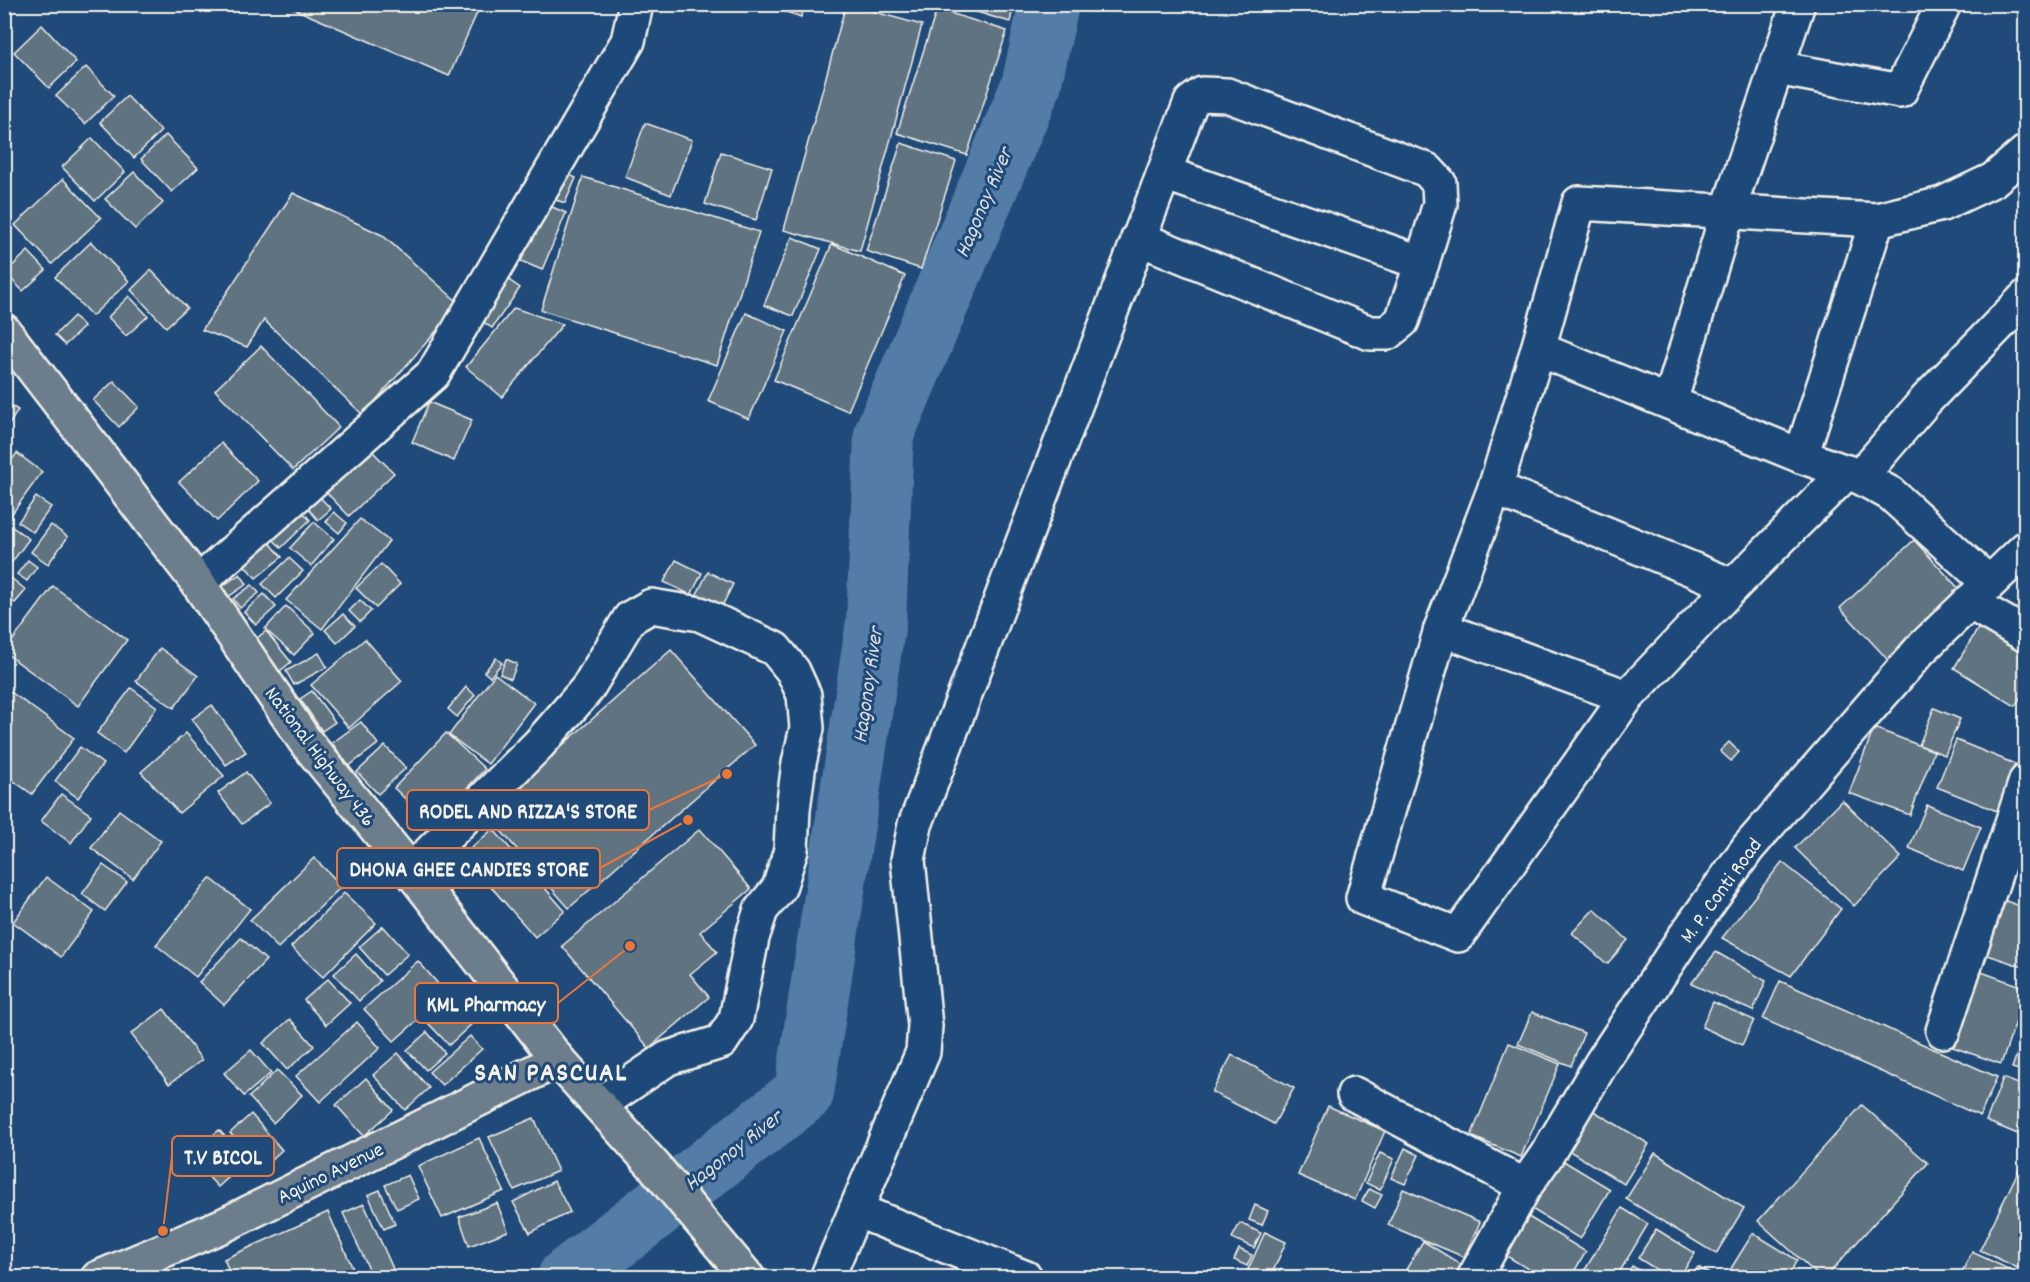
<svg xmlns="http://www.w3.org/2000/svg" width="2030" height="1282" font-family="Dekko,sans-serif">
<rect width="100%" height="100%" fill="#1f4a7a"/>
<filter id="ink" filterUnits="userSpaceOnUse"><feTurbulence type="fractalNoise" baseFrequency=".0167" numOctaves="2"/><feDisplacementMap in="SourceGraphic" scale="12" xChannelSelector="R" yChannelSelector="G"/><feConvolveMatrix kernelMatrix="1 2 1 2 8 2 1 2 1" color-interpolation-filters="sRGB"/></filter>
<g filter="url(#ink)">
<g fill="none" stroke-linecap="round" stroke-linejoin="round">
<path stroke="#527ba6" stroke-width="60" d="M567,1278l237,-185 72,-471 8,-188 147,-348 18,-82"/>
</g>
<g fill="#607381" stroke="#f4f1e8" stroke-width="1.5">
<path d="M283,4h198l-32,72z"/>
<path d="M763,4h42l-4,13z"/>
<path d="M846,4l76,21 -62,226 -76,-21z"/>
<path d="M950,4h64l-4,18z"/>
<path d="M937,9l70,22 -40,124 -70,-22z"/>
<path d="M42,25l34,37 -27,26 -35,-36z"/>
<path d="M86,67l28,29 -29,28 -29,-28z"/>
<path d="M127,96l34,35 -27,27 -34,-36z"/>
<path d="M645,123l47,17 -21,55 -46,-18z"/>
<path d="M166,135l32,33 -26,24 -31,-33z"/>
<path d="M92,138l33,34 -30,29 -33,-34z"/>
<path d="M901,143l55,18 -35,108 -55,-18z"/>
<path d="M721,152l51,16 -16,52 -51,-16z"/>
<path d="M134,172l29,31 -28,26 -30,-30z"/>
<path d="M564,172l12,6 -11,25 -12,-4z"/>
<path d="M583,177l176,55 -42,133 -176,-55z"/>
<path d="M63,179l38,39 -49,46 -37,-39z"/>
<path d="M293,193l89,42 78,69 -97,111 -99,-95 -17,27 -45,-17z"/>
<path d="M545,204l21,9 -24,57 -21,-9z"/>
<path d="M792,237l29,12 -28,67 -29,-11z"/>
<path d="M91,242l38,39 -37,35 -37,-39z"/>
<path d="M832,244l73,32 -57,135 -74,-31z"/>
<path d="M28,251l18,19 -23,21 -18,-18z"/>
<path d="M151,270l36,38 -21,19 -35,-37z"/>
<path d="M506,278l14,10 -28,40 -15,-10z"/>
<path d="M129,296l19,20 -22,20 -18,-19z"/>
<path d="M514,308l49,16 -61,73 -36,-30z"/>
<path d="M746,313l41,18 -38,88 -41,-18z"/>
<path d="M74,316l10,11 -19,18 -10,-10z"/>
<path d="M261,346l78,81 -46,43 -78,-80z"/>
<path d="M114,381l25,26 -20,20 -26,-27z"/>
<path d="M4,402l14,8 -14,23z"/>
<path d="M429,402l43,18 -18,41 -42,-19z"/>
<path d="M221,443l37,38 -41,40 -38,-39z"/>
<path d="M371,450l23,23 -45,43 -23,-24z"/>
<path d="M17,453l25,19 -31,43 -7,-5v-40z"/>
<path d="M316,493l15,16 -13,11 -14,-16z"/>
<path d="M36,497l15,10 -18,25 -15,-10z"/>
<path d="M302,511l8,9 -29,28 -8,-9z"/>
<path d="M334,512l13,11 -8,10 -13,-11z"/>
<path d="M360,519l29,22 -67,88 -36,-29z"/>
<path d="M4,521l25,18 -25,34z"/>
<path d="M314,522l20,17 -23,27 -21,-18z"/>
<path d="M51,525l17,12 -20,27 -17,-12z"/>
<path d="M1914,540l49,53 -74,68 -49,-53z"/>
<path d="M270,543l12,14 -26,21 -12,-13z"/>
<path d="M289,558l14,13 -27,27 -14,-14z"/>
<path d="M28,560l9,7 -10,14 -10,-7z"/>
<path d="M676,560l26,13 -11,22 -27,-13z"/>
<path d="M381,564l19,20 -24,24 -20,-20z"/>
<path d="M708,572l25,12 -14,28 -25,-12z"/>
<path d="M240,574l7,10 -19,13 -8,-9z"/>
<path d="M11,578l15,12 -11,13 -11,-8v-9z"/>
<path d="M252,585l7,8 -19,15 -7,-9z"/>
<path d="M53,586l74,54 -49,66 -74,-54z"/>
<path d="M264,594l12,13 -20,18 -12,-13z"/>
<path d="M360,600l11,11 -11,11 -11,-11z"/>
<path d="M286,606l29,27 -21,22 -29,-26z"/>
<path d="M343,614l12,12 -18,17 -12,-13z"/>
<path d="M1979,627l47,28v34l-11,17 -61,-38z"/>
<path d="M266,631l25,31 -18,15 -25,-32z"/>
<path d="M365,639l37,42 -53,47 -38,-43z"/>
<path d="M160,648l38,28 -24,32 -38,-27z"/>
<path d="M671,650l84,95 -186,163 -84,-95z"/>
<path d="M319,653l8,14 -33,18 -8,-14z"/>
<path d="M496,658l6,5 -12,14 -6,-5z"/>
<path d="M506,659l11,5 -6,15 -11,-5z"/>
<path d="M495,674l39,29 -46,61 -39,-29z"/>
<path d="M4,687l70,51 -42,56 -28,-20z"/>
<path d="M466,687l9,8 -18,22 -9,-8z"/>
<path d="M131,688l26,19 -33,46 -27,-20z"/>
<path d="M312,691l23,31 -13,9 -22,-32z"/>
<path d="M212,705l34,47 -20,13 -34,-46z"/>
<path d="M1934,708l26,11 -15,36 -26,-10z"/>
<path d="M361,722l17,22 -29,22 -17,-23z"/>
<path d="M1874,728l60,23 -24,64 -61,-22z"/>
<path d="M186,733l38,43 -45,37 -38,-41z"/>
<path d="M446,733l39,36 -53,56 -38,-37z"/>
<path d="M1956,740l59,24 -18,47 -60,-24z"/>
<path d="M1729,742l10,10 -8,9 -11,-10z"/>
<path d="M385,746l21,22 -28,26 -21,-22z"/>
<path d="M80,747l23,17 -25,34 -23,-17z"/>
<path d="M246,772l24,31 -28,21 -24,-31z"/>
<path d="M61,794l30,21 -20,28 -30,-22z"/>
<path d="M1842,800l59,57 -47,49 -59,-58z"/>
<path d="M1927,805l54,22 -18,44 -54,-23z"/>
<path d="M119,810l42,31 -28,38 -42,-31z"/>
<path d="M493,829l72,82 -30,26 -72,-82z"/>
<path d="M700,829l51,60 -51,43 17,20 -27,22 19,23 -60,51 -87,-102z"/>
<path d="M314,858l28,28 -64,62 -28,-28z"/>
<path d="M1782,862l59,47 -50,67 -69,-38z"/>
<path d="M103,865l24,17 -22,29 -23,-17z"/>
<path d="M46,877l48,35 -33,45 -48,-35z"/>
<path d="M210,878l40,31 -54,68 -40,-32z"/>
<path d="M344,893l32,30 -53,54 -32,-30z"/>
<path d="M2000,899l26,9v60l-44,-15z"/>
<path d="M1594,909l34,31 -21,24 -35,-31z"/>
<path d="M383,926l25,28 -24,21 -25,-28z"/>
<path d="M241,938l25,22 -42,45 -25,-23z"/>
<path d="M1716,952l50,29 -13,30 -62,-27z"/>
<path d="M356,954l24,27 -21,20 -25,-27z"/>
<path d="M418,961l29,33 -53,47 -30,-32z"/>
<path d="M1973,969l53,19v6l-25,70 -54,-19z"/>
<path d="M328,979l22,24 -24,22 -22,-25z"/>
<path d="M1780,981l217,96 -17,39 -217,-97z"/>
<path d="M455,999l20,22 -26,24 -21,-22z"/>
<path d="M1713,1002l41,18 -12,25 -40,-18z"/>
<path d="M164,1009l38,51 -33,24 -38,-50z"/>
<path d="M1532,1012l52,21 -13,33 -53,-22z"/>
<path d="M290,1019l24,27 -27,24 -24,-27z"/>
<path d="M357,1022l23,26 -60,54 -24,-26z"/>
<path d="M2026,1028v44l-14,-4z"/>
<path d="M427,1032l18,21 -19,17 -19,-20z"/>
<path d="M470,1036l12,13 -40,36 -13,-13z"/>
<path d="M1509,1043l51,21 -39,93 -50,-21z"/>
<path d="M251,1050l20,23 -27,23 -20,-23z"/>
<path d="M398,1053l31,35 -24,22 -32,-35z"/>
<path d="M1232,1055l62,33 -20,36 -62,-32z"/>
<path d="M277,1070l25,25 -29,28 -24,-26z"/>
<path d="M366,1078l27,32 -29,26 -28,-31z"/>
<path d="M2003,1078l23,9v34l-6,14 -34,-14z"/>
<path d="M1862,1105l66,58 -103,115h-4l-63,-57z"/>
<path d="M1328,1106l57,25 -30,69 -57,-25z"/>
<path d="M1587,1107l62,37 -25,40 -61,-37z"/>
<path d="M251,1114l31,36 -20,18 -32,-35z"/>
<path d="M534,1118l24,53 -44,19 -25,-53z"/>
<path d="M219,1130l28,31 -29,26 -29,-31z"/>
<path d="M479,1138l25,53 -62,27 -24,-52z"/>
<path d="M1405,1148l14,7 -14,29 -14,-6z"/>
<path d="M1380,1153l14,6 -14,31 -14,-7z"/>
<path d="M1655,1153l89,55 -28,46 -90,-55z"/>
<path d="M2026,1155v117l-46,-22z"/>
<path d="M1557,1157l53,32 -30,50 -53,-33z"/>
<path d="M408,1175l11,24 -22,10 -12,-24z"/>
<path d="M554,1181l16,31 -40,21 -17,-31z"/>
<path d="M1369,1189l13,6 -7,13 -13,-7z"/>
<path d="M1403,1189l77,33 -16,35 -76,-32z"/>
<path d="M380,1190l15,34 -11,5 -16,-34z"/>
<path d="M497,1203l11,28 -39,15 -10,-29z"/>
<path d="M364,1204l30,67 -15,7h-6l-30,-65z"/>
<path d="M1255,1205l13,6 -6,14 -13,-5z"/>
<path d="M1622,1208l26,16 -32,54h-36z"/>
<path d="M328,1212l29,66h-125l-8,-19z"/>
<path d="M1522,1213l64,39 -16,26h-27l-43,-26z"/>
<path d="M1240,1223l21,10 -7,15 -22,-10z"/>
<path d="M1656,1229l39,24 -16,25h-9l-32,-20z"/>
<path d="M1265,1232l21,10 -16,36h-16l-8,-4z"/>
<path d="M1753,1233l44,27 -10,18h-44l-13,-8z"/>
<path d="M1423,1241l39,24 -8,13h-53z"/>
<path d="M1239,1249l13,6 -5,11 -13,-6z"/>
<path d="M1972,1252l43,20 -3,6h-53z"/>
<path d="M1632,1266l20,12h-27z"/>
<path d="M1698,1267l18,11h-25z"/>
<path d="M1281,1269l20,9h-24z"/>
</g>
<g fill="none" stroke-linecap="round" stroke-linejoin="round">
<g stroke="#f4f1e8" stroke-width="38">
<g id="minor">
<path d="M1777,68l123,23 44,-87"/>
<path d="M1164,173l258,90"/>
<path d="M1538,349l263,107 59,21 31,17 98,89"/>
<path d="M1670,402l58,-191 70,-207"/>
<path d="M1801,456l76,-236"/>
<path d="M1847,472l-114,114 -106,111 -169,238 -95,-37 78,-269 54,-141 43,-139 41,-146 298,17 65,-16 51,-24 33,-28"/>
<path d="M1860,477l66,-77 100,-103"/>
<path d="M1495,488l238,98"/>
<path d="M198,583l235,-209 195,-333 8,-37"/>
<path d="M1969,602l57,33"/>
<path d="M1441,629l186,68"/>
<path d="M411,871l128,-127 48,-55 43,-71 21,-12 49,8 75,35 18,22 11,24 3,33 -8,35 -6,46 -2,41 -12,38 -18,22 -9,28 -16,81 -15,23 -53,16 -68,46"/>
<path d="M1943,1031l83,-250"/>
<path d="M1354,1094l171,92"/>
<path d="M856,1210l170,68"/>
<path d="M827,1278l96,-226 2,-26 -17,-166 7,-35 276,-723 11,-8 25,1 200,75 12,13 1,21 -18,59 -20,58 -15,12h-17l-232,-95"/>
<path d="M1474,1278l51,-92 21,-30 56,-94 81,-123 65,-91 172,-198 106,-102"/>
</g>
</g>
<g stroke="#f4f1e8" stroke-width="38">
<g id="major">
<path d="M4,331l194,252 107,158 106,130 147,189 96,106 94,112"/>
<path d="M98,1278l126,-53 334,-165"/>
</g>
</g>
<use href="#minor" stroke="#1f4a7a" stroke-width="33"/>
<use href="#major" stroke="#6c7d8c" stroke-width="33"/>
</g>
</g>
<g text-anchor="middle" stroke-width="6" stroke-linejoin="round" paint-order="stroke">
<g font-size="21" fill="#f4f1e8" stroke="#1f4a7a">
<text transform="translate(321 756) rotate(53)" y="7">National Highway 436</text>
<text transform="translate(1720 890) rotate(-54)" y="7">M. P. Conti Road</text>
<text transform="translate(330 1172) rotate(-26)" y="7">Aquino Avenue</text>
</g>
<g font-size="22" font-style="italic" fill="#dcdfde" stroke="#1f4a7a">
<text transform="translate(982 202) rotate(-67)" y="8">Hagonoy River</text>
<text transform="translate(866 685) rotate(-82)" y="8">Hagonoy River</text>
<text transform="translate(732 1149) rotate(-38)" y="8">Hagonoy River</text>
</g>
<g font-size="27" font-weight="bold" letter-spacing="1.5" fill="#f4f1e8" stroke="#1f4a7a">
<text x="551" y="1080">SAN PASCUAL</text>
</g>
</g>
<path fill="none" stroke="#ea7738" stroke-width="2" d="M727 774L649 810M688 820L600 868M630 946L558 1003M163 1231L172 1156"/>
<g fill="#ea7738" stroke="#1f4a7a" stroke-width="2">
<circle cx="727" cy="774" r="6"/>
<circle cx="688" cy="820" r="6"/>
<circle cx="630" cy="946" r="6"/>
<circle cx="163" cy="1231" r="6"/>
</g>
<g fill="#1f4a7a" stroke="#ea7738" stroke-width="2">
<rect x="407" y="790" width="242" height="40" rx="6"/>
<rect x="337" y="848" width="263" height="40" rx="6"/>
<rect x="415" y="983" width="143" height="40" rx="6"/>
<rect x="172" y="1136" width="102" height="40" rx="6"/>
</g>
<g font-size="22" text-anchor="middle" font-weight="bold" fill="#f4f1e8">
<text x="528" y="818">RODEL AND RIZZA'S STORE</text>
<text x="469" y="876">DHONA GHEE CANDIES STORE</text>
<text x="486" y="1011">KML Pharmacy</text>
<text x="223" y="1164">T.V BICOL</text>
</g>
<rect width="2030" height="1282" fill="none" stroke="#1f4a7a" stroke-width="24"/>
<rect x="12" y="12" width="2006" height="1258" fill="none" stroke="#f4f1e8" stroke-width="2" filter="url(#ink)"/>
</svg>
